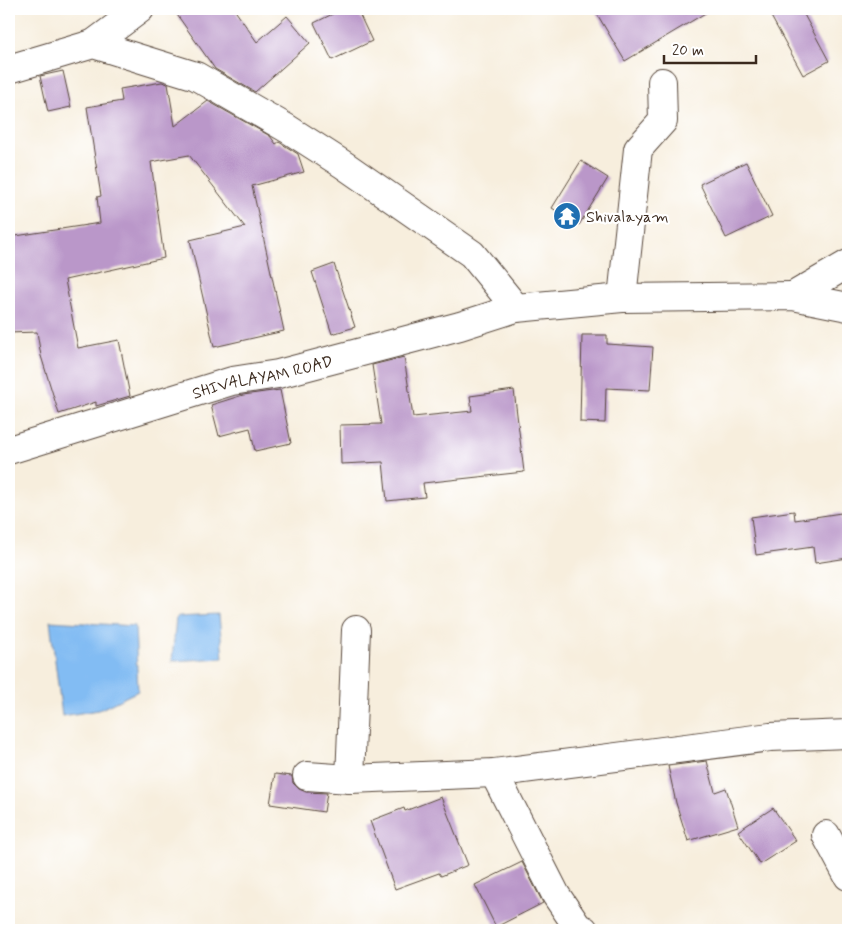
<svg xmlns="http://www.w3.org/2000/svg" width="857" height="939" font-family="Mynerve,sans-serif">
<rect width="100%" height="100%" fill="#fff"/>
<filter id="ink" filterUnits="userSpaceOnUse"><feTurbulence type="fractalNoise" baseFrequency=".02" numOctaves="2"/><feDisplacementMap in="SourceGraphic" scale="10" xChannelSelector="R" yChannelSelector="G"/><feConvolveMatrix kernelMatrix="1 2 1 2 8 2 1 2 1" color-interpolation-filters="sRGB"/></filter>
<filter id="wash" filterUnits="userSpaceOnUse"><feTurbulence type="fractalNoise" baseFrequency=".0096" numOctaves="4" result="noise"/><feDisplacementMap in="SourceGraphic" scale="20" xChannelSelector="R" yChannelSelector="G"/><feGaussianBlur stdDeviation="1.12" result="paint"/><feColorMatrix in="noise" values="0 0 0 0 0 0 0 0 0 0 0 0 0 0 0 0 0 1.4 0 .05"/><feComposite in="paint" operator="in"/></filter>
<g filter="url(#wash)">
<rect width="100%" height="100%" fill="#f7eedd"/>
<g fill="#82bcf3" stroke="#5e7388">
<path d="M219,615l4,43 -51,3 4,-44z"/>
<path d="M50,621l85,5 3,65 -39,19 -37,6z"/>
</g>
<g id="blocks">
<g fill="#ba97c9">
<path d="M173,9h61l23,33 30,-26 23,27 -55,49 -40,-23z"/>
<path d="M343,9h14l15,32 -40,19 -18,-37z"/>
<path d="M594,9h118l-87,52z"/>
<path d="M767,9h34l28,52 -26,14z"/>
<path d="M63,71l8,36 -23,5 -8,-36z"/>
<path d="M162,82l6,2 7,42 33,-25 62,35 6,8 3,-2 19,12 6,18 -52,14 32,145 -70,16 -24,-107 55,-13 -56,-72 -38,7 13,96 -99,22 13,68 41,-8 11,56 -34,10v-4l-37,12 -18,-58 -4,-24 -28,1v-96l91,-14 -3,-26 4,-1 -14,-89 35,-6 -2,-12z"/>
<path d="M581,161l27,17 -29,47 -27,-17z"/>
<path d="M746,162l26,54 -46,22 -26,-54z"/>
<path d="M334,264l21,63 -23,7 -20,-62z"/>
<path d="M582,335h25v9l46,3 -3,43 -44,-2 -1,35 -25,-1z"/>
<path d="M404,357l9,60 59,-6 -2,-15 44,-6 10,82 -101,11 2,14 -38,4 -4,-39 -42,2 -1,-39 41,-1 -9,-59z"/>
<path d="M280,390l11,53 -36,8 -5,-23 -31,8 -8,-31 32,-10z"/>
<path d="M794,511l1,9 46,-7 7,45 -33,5 -2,-16 -57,8 -5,-38z"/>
<path d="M707,761l8,31 11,-4 12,38 -50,15 -12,-38 -8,-37z"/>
<path d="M275,774l17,2 1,7 6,6 7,3 21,1 -3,19 -54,-8z"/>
<path d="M441,797l27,68 -27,11 -2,-3 -44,16 -25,-68 34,-13 1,3z"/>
<path d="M773,808l23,33 -36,23 -22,-33z"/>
<path d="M522,862l21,41 -47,24 -21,-42z"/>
</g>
</g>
</g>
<g filter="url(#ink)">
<use href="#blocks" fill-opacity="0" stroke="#57473b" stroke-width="1"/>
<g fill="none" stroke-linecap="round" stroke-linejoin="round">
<g stroke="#57473b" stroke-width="30">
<g id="street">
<path d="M93,44l47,-35"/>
<path d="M9,69l84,-25 103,32 92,53 56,36 128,89 44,54"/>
<path d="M793,296l55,-32"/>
<path d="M622,298l16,-149 25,-28 -1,-39"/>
<path id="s1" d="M9,450l223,-69 46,-7 182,-48 56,-18 106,-10 171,-2 55,11"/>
<path d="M494,773l62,122 23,34 5,1"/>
<path d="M307,776l43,3 144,-6 276,-36 78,-3"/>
<path d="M350,779l6,-149"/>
<path d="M826,835l22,41"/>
</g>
</g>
<use href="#street" stroke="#fff" stroke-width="28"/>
</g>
</g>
<defs>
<g id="temple-disc" transform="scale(1.4375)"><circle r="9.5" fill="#1f6fb2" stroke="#fff"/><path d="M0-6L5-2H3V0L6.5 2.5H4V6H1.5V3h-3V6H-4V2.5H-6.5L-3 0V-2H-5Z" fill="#fff"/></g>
</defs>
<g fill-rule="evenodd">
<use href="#temple-disc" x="567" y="216"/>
</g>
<g text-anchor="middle" stroke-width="4.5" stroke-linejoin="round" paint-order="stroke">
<g font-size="16" fill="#3b2a1e" stroke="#fff" text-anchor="start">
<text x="586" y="222">Shivalayam</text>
</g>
<g font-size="16" fill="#3b2a1e" stroke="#fff">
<text dy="6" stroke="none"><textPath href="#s1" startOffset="264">SHIVALAYAM ROAD</textPath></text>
</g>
</g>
<rect width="857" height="939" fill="none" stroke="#fff" stroke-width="30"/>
<path d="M664 55v8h92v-8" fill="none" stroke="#3b2a1e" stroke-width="2.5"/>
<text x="672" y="55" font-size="15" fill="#3b2a1e" stroke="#ffffff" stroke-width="4" paint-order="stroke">20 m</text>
</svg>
